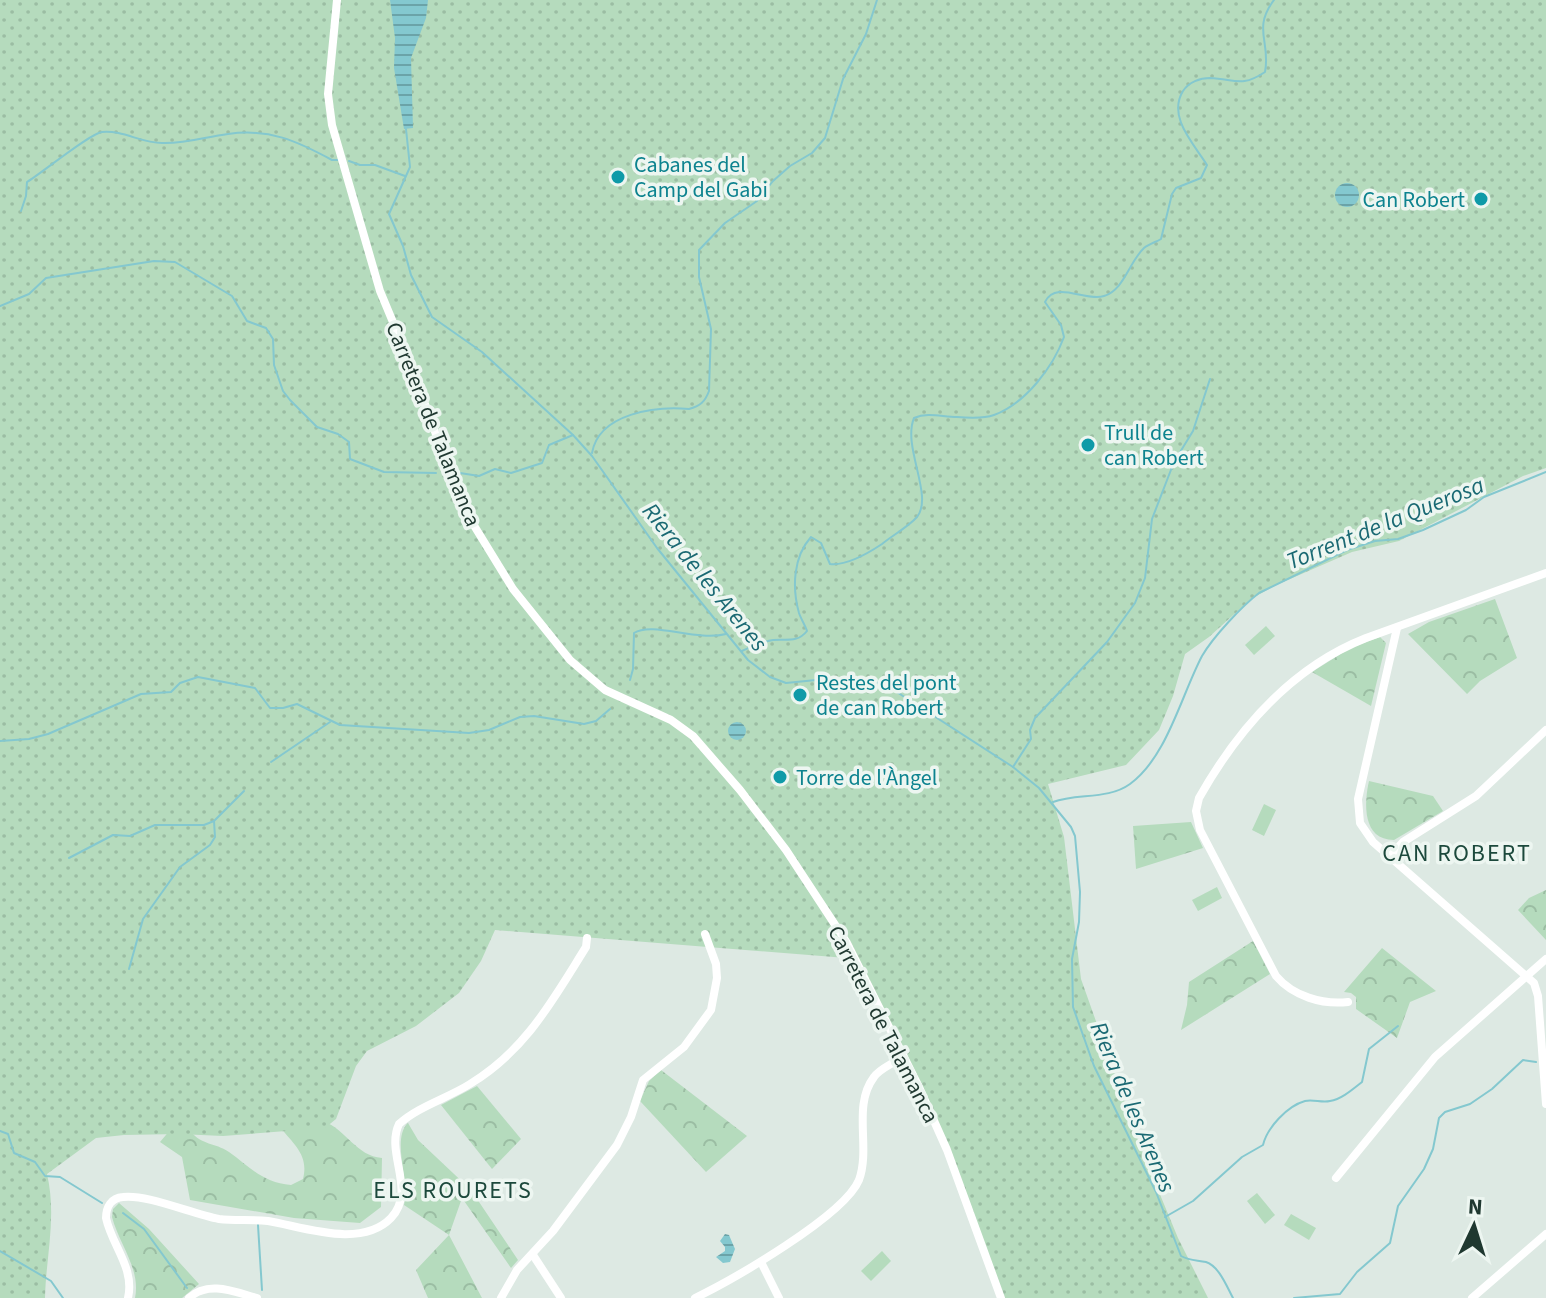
<svg xmlns="http://www.w3.org/2000/svg" width="1546" height="1298" font-family="'Source Sans 3',sans-serif">
<defs>
<pattern id="forest-crowns" width="20" height="18" patternUnits="userSpaceOnUse" patternTransform="scale(2)"><rect width="20" height="18" fill="#b5dbbd"/><path d="M2 6a3 3 0 1 1 6 0M12 15a3 3 0 1 1 6 0" fill="none" stroke="#9bbda3"/></pattern>
<pattern id="park-dots" width="8" height="8" patternUnits="userSpaceOnUse" patternTransform="scale(2)"><rect width="8" height="8" fill="#b5dbbd"/><path d="M2 2h.1M6 6h.1" fill="none" stroke="#9bbda3" stroke-width="1.8" stroke-linecap="round"/></pattern>
<pattern id="water-rules" width="6" height="5" patternUnits="userSpaceOnUse" patternTransform="scale(2)"><rect width="6" height="5" fill="#84c8cf"/><path d="M0 2.5h6" fill="none" stroke="#6ba3a8"/></pattern>
</defs>
<rect width="100%" height="100%" fill="#dde9e3"/>
<g fill="#b5dbbd">
<path d="M1266,626l9,10 -21,19 -9,-10z"/>
<path d="M1264,804l12,6 -12,26 -12,-6z"/>
<path d="M1217,887l5,11 -24,13 -6,-11z"/>
<path d="M1257,1193l18,22 -10,9 -18,-23z"/>
<path d="M1291,1214l25,14 -7,12 -25,-15z"/>
<path d="M882,1251l9,10 -20,20 -10,-10z"/>
</g>
<g fill="url(#forest-crowns)">
<path d="M1495,599l22,59 -37,23 -13,13 -59,-60 21,-12z"/>
<path d="M1380,637l6,6 -15,63 -59,-34 38,-24z"/>
<path d="M1369,781l64,15 10,15 -49,29c-32,0 -30,-37 -25,-59z"/>
<path d="M1191,822l12,26 -67,21 -3,-43z"/>
<path d="M1546,890v50l-28,-30 11,-12z"/>
<path d="M1253,941l17,33 -89,56 6,-25 2,-23z"/>
<path d="M1382,948l54,43 -26,11 -13,36 -41,-29v-12l-5,-4 -7,-1z"/>
<path d="M661,1070l86,66 -41,36 -66,-71 9,-20z"/>
<path d="M477,1086l44,53 -29,30 -51,-64z"/>
<path d="M323,1121c24,9 33,35 59,37l-1,49 -21,16 -66,-5 -104,-18 -8,-43 -22,-15 11,-13 19,2c13,15 24,11 39,21 21,15 34,31 62,33l12,-6c6,-24 -9,-34 -22,-51z"/>
<path d="M408,1123l10,17 53,50 47,70 -7,8 -49,-70 -13,37 33,63h-54l-12,-28 33,-35 -45,-30c6,-24 -13,-66 4,-82z"/>
<path d="M119,1203l30,26 50,55 -17,14h-47c6,-29 -16,-54 -23,-81l1,-8z"/>
</g>
<path fill="url(#park-dots)" d="M0,0h1546v468l-23,8 -124,65 -47,11 -78,34 -23,13 -42,38 -24,17 -12,42 -14,34 -33,35 -78,19 16,53 17,142 61,172 36,87 30,60h-205l-51,-141 -93,-198 -364,-29 -14,31 -22,32 -43,33 -49,25 -11,15 -20,53 -11,9 -102,8 -44,-2 -55,1 -28,3 -49,36c10,43 -1,81 -2,124h-45z"/>
<g fill="url(#water-rules)">
<path d="M390,0h38l-2,18 -15,40 2,70 -9,1 -10,-61 1,-30z"/>
<circle cx="1347" cy="195" r="12"/>
<circle cx="737" cy="731" r="9"/>
<path d="M725,1234l4,1 6,14 -5,13 -7,1 -7,-6 9,-6v-4l-5,-6z"/>
</g>
<g fill="none" stroke-linecap="round" stroke-linejoin="round">
<g stroke="#84c8cf" stroke-width="2">
<path d="M406,129l4,38 -21,47 14,32 8,29 21,42 50,35 91,83 19,21 65,92 91,112 22,17 16,6 50,-5 34,2 19,7 124,80 26,21 32,39 4,9 5,56 -1,30 -7,37 1,48 21,59 62,126 25,64c9,5 16,4 25,6 13,4 21,25 27,36"/>
<path d="M349,161l11,4h15l30,11"/>
<path d="M21,211l5,-15 1,-14c15,-9 62,-48 75,-50 21,-2 39,11 60,11 23,1 43,-6 66,-9 41,-6 69,7 104,26h6"/>
<path d="M0,306l29,-12 17,-16 108,-17 21,1 57,34 15,25 19,7 7,11 1,26 9,26 7,9 27,27 21,7 11,8 1,17 34,13 52,1"/>
<path d="M592,453c7,-40 64,-47 97,-44 11,-3 16,-7 20,-18l2,-62 -12,-52v-27l26,-27 32,-22 16,-20 17,-15 22,-13 13,-15 18,-59 23,-45 11,-34"/>
<path d="M460,473l19,3 16,-7 16,4 31,-10 7,-18 24,-10"/>
<path d="M742,651c9,-4 17,-8 26,-10 14,-4 28,4 39,-10 -2,-6 -6,-12 -8,-18 -7,-25 -6,-56 12,-76l10,6 9,21c17,2 37,-10 52,-20 11,-9 26,-17 35,-27 17,-21 -15,-70 -3,-99 14,-6 28,-1 43,-1 12,1 26,2 37,-2 32,-12 59,-48 70,-78l-3,-12 -16,-23c11,-22 40,0 59,-6 20,-6 25,-34 40,-48 5,-4 12,-6 17,-9l11,-45 4,-6 25,-10 6,-13c-13,-21 -40,-48 -24,-74 6,-9 17,-13 27,-13 25,1 31,10 55,-6 6,-30 -13,-43 9,-72"/>
<path d="M630,680l3,-11 1,-36c19,-12 62,9 92,1"/>
<path d="M0,741l29,-2 19,-5 93,-40 30,-2 9,-9 18,-6 57,11 15,20h13l14,-4 43,21 129,8 20,-3 31,-13 14,-1 50,8 12,-3 14,-12"/>
<path d="M271,762l59,-40"/>
<path d="M1013,767l18,-28 -1,-9 5,-12 72,-76 28,-39 10,-25 7,-59 22,-57 19,-31 17,-52"/>
<path d="M1053,802c24,-9 55,-2 77,-18 37,-27 51,-88 72,-128 11,-19 40,-50 57,-63l88,-43 28,-9 23,-2 25,-9 43,-20 18,-13 62,-25"/>
<path d="M69,858l44,-23 17,1 25,-11h49l10,-4"/>
<path d="M129,969l14,-50 37,-52 30,-22 5,-8 -1,-16 30,-30"/>
<path d="M0,1131l8,3 6,19 21,9 10,14 15,1 42,26"/>
<path d="M123,1213l21,16 43,59"/>
<path d="M1165,1217l28,-16 49,-44 21,-12c4,-17 24,-39 42,-44 8,-2 17,2 25,0 12,-2 23,-12 32,-19l7,-33 29,-23"/>
<path d="M258,1225l4,65"/>
<path d="M0,1251l51,30 12,17"/>
<path d="M1294,1298l46,-4 17,-22 33,-29 8,-37 26,-37 9,-20 6,-31 6,-6 25,-8 22,-15 31,-29 13,2"/>
</g>
<g stroke="#fff" stroke-width="8">
<path d="M337,0l-9,94 4,31 48,166 30,72 52,143 51,83 57,71 35,30 66,30 22,16 47,54 46,60 61,93 71,142 29,65 54,148"/>
<path d="M1397,628l-39,171 2,24 13,19 161,141 4,13 8,108"/>
<path d="M1390,856l13,-14 73,-46 70,-66"/>
<path d="M1348,1002c-26,3 -55,-6 -72,-26l-76,-146 -4,-19 3,-13c39,-69 91,-130 167,-160l180,-65"/>
<path d="M1336,1178l99,-121 111,-98"/>
<path d="M533,1255l28,43"/>
<path d="M761,1262l18,36"/>
<path d="M128,1298c7,-30 -16,-52 -22,-80 0,-11 5,-20 17,-21 24,-3 69,17 96,22 16,2 32,0 49,2 36,6 93,28 123,-3 26,-27 -6,-65 8,-94 20,-18 49,-26 71,-40 56,-34 82,-83 116,-137l1,-9"/>
<path d="M189,1298c19,-18 46,-6 68,0"/>
<path d="M501,1298l16,-28 36,-39 64,-86 14,-28 12,-37 41,-33 27,-37 6,-32 -1,-14 -11,-30"/>
<path d="M695,1298c37,-18 149,-82 164,-118 12,-33 -7,-74 15,-103 7,-10 21,-13 29,-22"/>
<path d="M1472,1298l74,-64"/>
</g>
</g>
<g fill="#0f9aa8" stroke="#edf6f1" stroke-width="3">
<circle cx="618" cy="177" r="8"/>
<circle cx="1481" cy="199" r="8"/>
<circle cx="1088" cy="445" r="8"/>
<circle cx="800" cy="695" r="8"/>
<circle cx="780" cy="777" r="8"/>
</g>
<g text-anchor="middle" stroke-width="7" stroke-linejoin="round" paint-order="stroke">
<g font-size="22" fill="#0d838f" stroke="#edf6f1" text-anchor="start">
<text x="634" y="172">Cabanes del<tspan x="634" dy="25">Camp del Gabi</tspan></text>
<text x="1465" y="207" text-anchor="end">Can Robert</text>
<text x="1104" y="440">Trull de<tspan x="1104" dy="25">can Robert</tspan></text>
<text x="816" y="690">Restes del pont<tspan x="816" dy="25">de can Robert</tspan></text>
<text x="796" y="785">Torre de l'Àngel</text>
</g>
<g font-size="22" fill="#1f3830" stroke="#edf6f1">
<text transform="translate(434 424) rotate(68)" y="8">Carretera de Talamanca</text>
<text transform="translate(884 1024) rotate(63)" y="8">Carretera de Talamanca</text>
</g>
<g font-size="24" font-style="italic" fill="#1a6973" stroke="#edf6f1">
<text transform="translate(1385 523) rotate(-22)" y="8">Torrent de la Querosa</text>
<text transform="translate(705 577) rotate(51)" y="8">Riera de les Arenes</text>
<text transform="translate(1133 1107) rotate(67)" y="8">Riera de les Arenes</text>
</g>
<g font-size="24" letter-spacing="2" fill="#1c493c" stroke="#edf6f1">
<text x="1457" y="861">CAN ROBERT</text>
<text x="453" y="1198">ELS ROURETS</text>
</g>
</g>
<g transform="translate(1474 1226) rotate(4)" stroke="#edf6f1" stroke-width="6" paint-order="stroke">
<path d="M0-6L14 30L0 20L-14 30Z" fill="#1f3830"/>
<text y="-12" font-size="22" font-weight="bold" text-anchor="middle" fill="#1f3830">N</text>
</g>
</svg>
